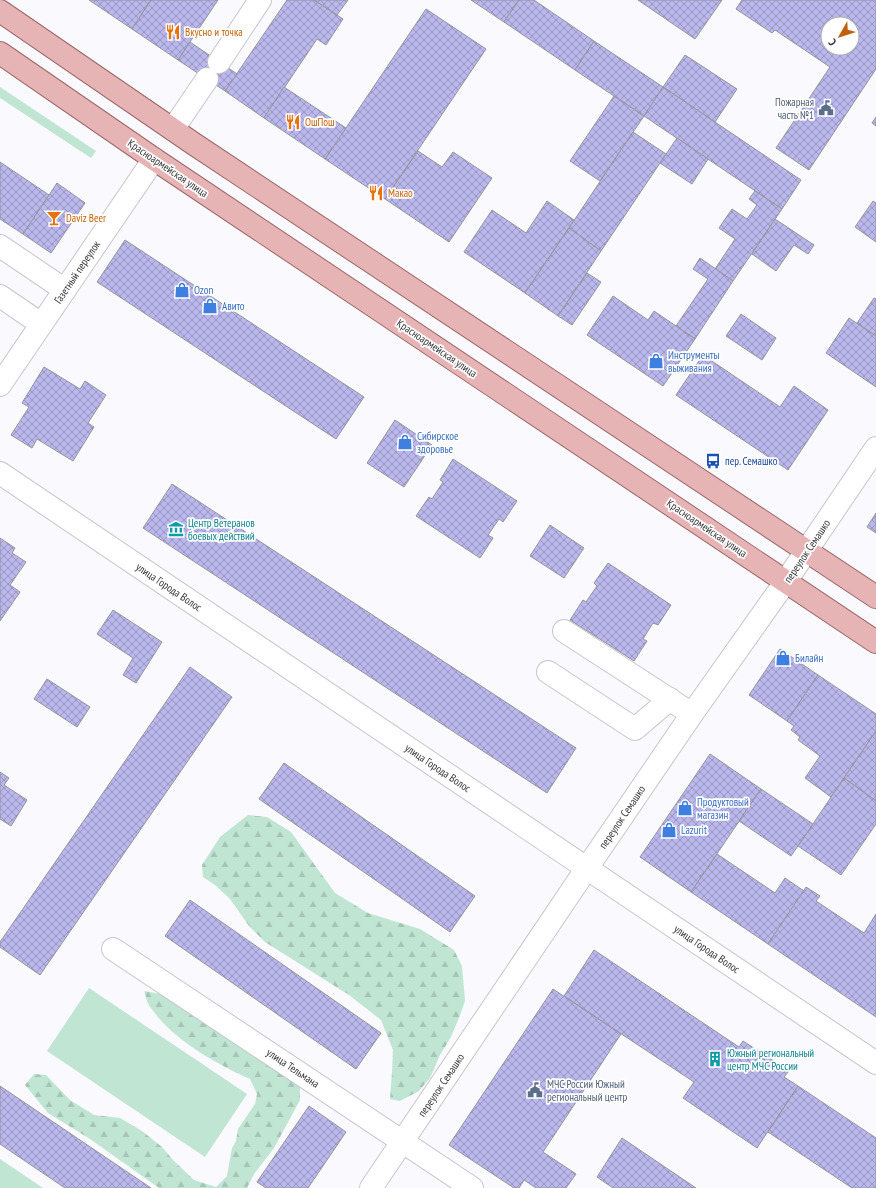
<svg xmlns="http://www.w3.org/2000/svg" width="876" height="1188" font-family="'PT Sans Narrow',sans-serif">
<defs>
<pattern id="forest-firs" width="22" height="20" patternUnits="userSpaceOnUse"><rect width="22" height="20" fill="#c0e5d3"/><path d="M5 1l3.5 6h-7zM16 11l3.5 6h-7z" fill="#a6c5b6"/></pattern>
<pattern id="building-cross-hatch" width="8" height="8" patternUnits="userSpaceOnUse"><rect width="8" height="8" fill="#bab7ed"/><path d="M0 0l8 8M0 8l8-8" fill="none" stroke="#9896c1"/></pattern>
</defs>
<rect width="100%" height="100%" fill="#f9f9fe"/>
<g fill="#c0e5d3">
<path d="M0,87l96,64 -5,7 -91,-60z"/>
<path d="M89,988l158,106 -42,63 -158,-106z"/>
<path d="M0,1159l43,29h-43z"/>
</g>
<g fill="url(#forest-firs)">
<path d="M248,815l19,2 24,15 44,61 33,20 52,16 34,21 8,16 3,35 -5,14 -9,22 -11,18 -10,23 -11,13 -19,10 -10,-2 2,-27 1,-22 -12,-30 -32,-25 -84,-53 -16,-16 -19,-27 -15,-14 -12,-8 -1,-12 18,-28z"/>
<path d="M144,991l17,3 139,89v17l-26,48 -20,26 -7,14h-88l-69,-49 -42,-26 -23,-28 9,-11 12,1 24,25 24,15 26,3 22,13 20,16 11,13 21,20 22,7 11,-11 5,-28 4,-7 2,-12 17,-25 2,-10 -7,-15c-35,-16 -77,-39 -99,-71 -4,-4 -5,-12 -7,-17z"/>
</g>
<g fill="url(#building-cross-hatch)" stroke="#949499" fill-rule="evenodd">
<path d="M89,0h62l-19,29z"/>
<path d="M151,0h67l-40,60 -46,-31z"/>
<path d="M287,0h27l29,19 -17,26 -9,-6 -53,79 -39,-27z"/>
<path d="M314,0h34l-11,15z"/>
<path d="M471,0h48l-15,22z"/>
<path d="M519,0h15l60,41 -19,29 -71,-48z"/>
<path d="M638,0h84l-27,39z"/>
<path d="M742,0h134v69l-67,101 -33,-22 54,-81 -55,-37 -3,3 -36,-24zM828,24h24v24h-24z"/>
<path d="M426,9l60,40 -101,150 -60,-40z"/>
<path d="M594,41l69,46 -19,29 -69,-46z"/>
<path d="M190,42l47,32 -12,17 -47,-31z"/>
<path d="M685,55l52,34 -22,33 -52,-35z"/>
<path d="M284,87l62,41 -21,31 -61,-41z"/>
<path d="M663,87l138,93 -19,29 -138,-93z"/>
<path d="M614,96l30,20 -44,65 -30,-20z"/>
<path d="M876,117v9l-4,-3z"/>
<path d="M633,132l33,22 -65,97 -32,-23z"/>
<path d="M677,138l31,21 -16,25 -32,-21z"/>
<path d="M418,151l24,16 11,-15 39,26 -43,64 -64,-43z"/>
<path d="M0,162l49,33 -26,39 -23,-15z"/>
<path d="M57,183l28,20 -34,50 -28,-19z"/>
<path d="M755,191l27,18 -49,72 -18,-12 20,-30 -16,-11 13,-19 15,10 10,-14 -8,-6z"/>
<path d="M547,201l27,19 -49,73 -61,-41 28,-42 34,23z"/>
<path d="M873,201l3,2v39l-21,-15z"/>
<path d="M775,219l39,26 -6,9 -14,-9 -18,26 -24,-17z"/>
<path d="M569,228l32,23 -43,65 -33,-23z"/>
<path d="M125,240l239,157 -28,42 -239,-157z"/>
<path d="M700,258l33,23 -38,58 -19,-13 32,-47 -15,-10z"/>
<path d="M587,273l14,9 -29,43 -14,-9z"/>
<path d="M613,296l35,24 6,-9 41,28 -32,47 -76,-51z"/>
<path d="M874,298l2,1v37l-19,-13z"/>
<path d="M741,314l35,24 -14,22 -36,-24z"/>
<path d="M849,318l27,18v51l-50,-34z"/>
<path d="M703,355l77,52 14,-21 34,24 -40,60 -112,-75z"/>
<path d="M44,367l36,22 5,-8 21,14 -18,28 6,4 -21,34 -36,-22 -5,9 -21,-13 18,-28 -7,-4z"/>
<path d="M395,420l37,25 -28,42 -37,-24z"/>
<path d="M453,459l64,42 -14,21 -4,-3 -11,16 5,3 -13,20 -64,-42 13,-19 3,2 11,-17 -3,-2z"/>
<path d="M172,484l404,264 -29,45 -404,-265z"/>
<path d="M876,513v20l-9,-6z"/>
<path d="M550,525l34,23 -20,30 -34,-22z"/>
<path d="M0,538l15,10 -3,5 14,9 -16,23 10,7 -20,29z"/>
<path d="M608,563l63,42 -13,20 -5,-2 -10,16 4,2 -13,20 -64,-41 13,-20 3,2 11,-16 -3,-3z"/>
<path d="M113,610l49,32 -26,41 -13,-8 10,-17 -36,-24z"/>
<path d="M780,649l38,26 -31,46 -38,-26z"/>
<path d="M190,667l42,30 -192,278 -40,-28v-5z"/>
<path d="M818,675l58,39v17l-45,66 -26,-19 15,-22 -22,-16 2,-3 -9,-7 3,-4 -7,-5z"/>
<path d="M47,679l43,28 -13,20 -43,-28z"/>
<path d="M876,731v70l-32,-23z"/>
<path d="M710,754l51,35 -70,103 -51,-35z"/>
<path d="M284,763l191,133 -25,36 -191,-133z"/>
<path d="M0,772l9,6 -5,7 23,15 -16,26 -11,-7z"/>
<path d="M844,778l32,23v23l-35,51 -43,-29z"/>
<path d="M761,789l52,35 -22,32 -52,-35z"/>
<path d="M717,854l58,39 10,-15 19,13 -36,53 -77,-52z"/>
<path d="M806,887l14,9 -4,5 48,32 12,-19v103l-108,-73z"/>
<path d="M190,900l191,133 -25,36 -191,-133z"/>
<path d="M594,950l145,97 4,-6 46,30 -5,6 14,9 -41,62 -74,-50 11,-16 -130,-86z"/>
<path d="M553,989l68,45 -78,118 33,22 -10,14h-30l-12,-8 -5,8h-5l-65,-43z"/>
<path d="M0,1086l151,102h-86l-65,-44z"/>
<path d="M798,1086l78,52v50h-24l-84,-56z"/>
<path d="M309,1106l37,26 -38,56h-42l-9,-6z"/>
<path d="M622,1138l74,50h-83l-16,-11z"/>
</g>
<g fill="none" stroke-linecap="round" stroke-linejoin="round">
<g stroke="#c6c6cb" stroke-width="24">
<g id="minor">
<path d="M219,62l41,-62"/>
<path d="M173,129l34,-50"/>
<path d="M0,246l65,44"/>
<path d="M0,296l41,28"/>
<path d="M0,385l154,-226"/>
<path d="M0,473l876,590"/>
<path d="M564,631l128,83"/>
<path d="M548,672l87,57 35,-30"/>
<path d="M113,949l359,239"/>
<path d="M371,1188l216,-320 105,-154 94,-133 90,-133"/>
</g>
</g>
<g stroke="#9d6768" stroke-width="24">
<g id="major">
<path d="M0,11l194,133 682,453"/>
<path d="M0,53l154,106 722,483"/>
</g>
</g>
<use href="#minor" stroke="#fff" stroke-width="22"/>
<use href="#major" stroke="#e6b4b4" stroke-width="22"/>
</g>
<defs>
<g id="restaurant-bare" transform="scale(1.2)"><path d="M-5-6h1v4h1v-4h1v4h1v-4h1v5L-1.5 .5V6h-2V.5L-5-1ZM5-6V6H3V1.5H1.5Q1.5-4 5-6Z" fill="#e8710a" stroke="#fff" stroke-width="2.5" paint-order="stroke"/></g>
<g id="civic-bare" transform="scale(1.2)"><path d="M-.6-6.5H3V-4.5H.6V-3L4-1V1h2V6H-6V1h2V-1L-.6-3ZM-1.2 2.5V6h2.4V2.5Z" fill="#5c6f8a" stroke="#fff" stroke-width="2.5" paint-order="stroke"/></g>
<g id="bar-bare" transform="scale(1.2)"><path d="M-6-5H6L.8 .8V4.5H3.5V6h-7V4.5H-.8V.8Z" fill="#e8710a" stroke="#fff" stroke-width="2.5" paint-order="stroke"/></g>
<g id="shop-bare" transform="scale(1.2)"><path d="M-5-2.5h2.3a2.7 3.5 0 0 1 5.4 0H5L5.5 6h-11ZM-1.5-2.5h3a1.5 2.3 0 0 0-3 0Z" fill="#3f7fe0" stroke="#fff" stroke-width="2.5" paint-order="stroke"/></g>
<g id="bus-bare" transform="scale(1.2)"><path d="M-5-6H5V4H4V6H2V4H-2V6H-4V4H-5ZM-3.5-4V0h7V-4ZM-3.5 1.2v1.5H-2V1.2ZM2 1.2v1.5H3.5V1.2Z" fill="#1a4fb4" stroke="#fff" stroke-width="2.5" paint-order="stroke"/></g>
<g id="museum-bare" transform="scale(1.2)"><path d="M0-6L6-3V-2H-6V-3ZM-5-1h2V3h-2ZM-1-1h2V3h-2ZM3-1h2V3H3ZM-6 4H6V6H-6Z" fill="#0f9aa8" stroke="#fff" stroke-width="2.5" paint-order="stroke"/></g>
<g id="building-bare" transform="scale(1.2)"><path d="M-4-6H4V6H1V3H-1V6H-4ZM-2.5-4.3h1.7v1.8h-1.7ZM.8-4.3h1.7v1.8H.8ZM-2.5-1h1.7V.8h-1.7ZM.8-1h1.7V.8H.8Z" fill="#0f9aa8" stroke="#fff" stroke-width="2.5" paint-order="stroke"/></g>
</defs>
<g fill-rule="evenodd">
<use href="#restaurant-bare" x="173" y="32"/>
<use href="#civic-bare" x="826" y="108"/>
<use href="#restaurant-bare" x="293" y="122"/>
<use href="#restaurant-bare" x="376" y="193"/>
<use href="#bar-bare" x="54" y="218"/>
<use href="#shop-bare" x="182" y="290"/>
<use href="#shop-bare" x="210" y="306"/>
<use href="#shop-bare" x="656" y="361"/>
<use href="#shop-bare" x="405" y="442"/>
<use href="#bus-bare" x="713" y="461"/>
<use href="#museum-bare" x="176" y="529"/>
<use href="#shop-bare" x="783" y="658"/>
<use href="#shop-bare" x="685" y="808"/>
<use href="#shop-bare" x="669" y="830"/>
<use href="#building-bare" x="715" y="1059"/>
<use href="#civic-bare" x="535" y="1090"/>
</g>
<g text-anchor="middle" stroke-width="3.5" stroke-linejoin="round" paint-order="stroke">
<g font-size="11" fill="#c56008" stroke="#fff" text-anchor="start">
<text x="185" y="36">Вкусно и точка</text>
<text x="305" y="126">ОшПош</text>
<text x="388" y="197">Макао</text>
<text x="66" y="222">Daviz Beer</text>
</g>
<g font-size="11" fill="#4e5e75" stroke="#fff" text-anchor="end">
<text x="814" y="106">Пожарная<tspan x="814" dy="13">часть №1</tspan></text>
<text x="547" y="1088" text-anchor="start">МЧС России Южный<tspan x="547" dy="13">региональный центр</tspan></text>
</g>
<g font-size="11" fill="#363638" stroke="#fff">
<text transform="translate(168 168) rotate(34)" y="4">Красноармейская улица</text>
<text transform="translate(77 272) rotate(-56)" y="4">Газетный переулок</text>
<text transform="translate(437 348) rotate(34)" y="4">Красноармейская улица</text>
<text transform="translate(707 528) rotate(34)" y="4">Красноармейская улица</text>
<text transform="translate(807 551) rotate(-56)" y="4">переулок Семашко</text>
<text transform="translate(169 587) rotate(34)" y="4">улица Города Волос</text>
<text transform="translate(438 768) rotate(34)" y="4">улица Города Волос</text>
<text transform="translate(622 817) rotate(-56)" y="4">переулок Семашко</text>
<text transform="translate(707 949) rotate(34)" y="4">улица Города Волос</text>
<text transform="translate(293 1068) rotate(34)" y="4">улица Тельмана</text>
<text transform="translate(441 1085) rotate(-56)" y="4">переулок Семашко</text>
</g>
<g font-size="11" fill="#366cbe" stroke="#fff" text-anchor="start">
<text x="194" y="294">Ozon</text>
<text x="222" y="310">Авито</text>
<text x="668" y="359">Инструменты<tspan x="668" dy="13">выживания</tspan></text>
<text x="417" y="440">Сибирское<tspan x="417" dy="13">здоровье</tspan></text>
<text x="795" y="662">Билайн</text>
<text x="697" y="806">Продуктовый<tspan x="697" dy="13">магазин</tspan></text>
<text x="681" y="834">Lazurit</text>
</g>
<g font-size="11" fill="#164399" stroke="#fff" text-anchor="start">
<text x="725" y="465">пер. Семашко</text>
</g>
<g font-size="11" fill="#0d838f" stroke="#fff" text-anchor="start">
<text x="188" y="527">Центр Ветеранов<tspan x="188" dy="13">боевых действий</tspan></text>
<text x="727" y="1057">Южный региональный<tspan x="727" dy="13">центр МЧС России</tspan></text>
</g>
</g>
<g transform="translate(840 36) rotate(231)"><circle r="19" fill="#ffffff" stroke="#afafaf"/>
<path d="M0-3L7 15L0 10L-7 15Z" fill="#bd620b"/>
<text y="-6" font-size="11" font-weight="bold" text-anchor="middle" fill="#363638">С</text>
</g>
</svg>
